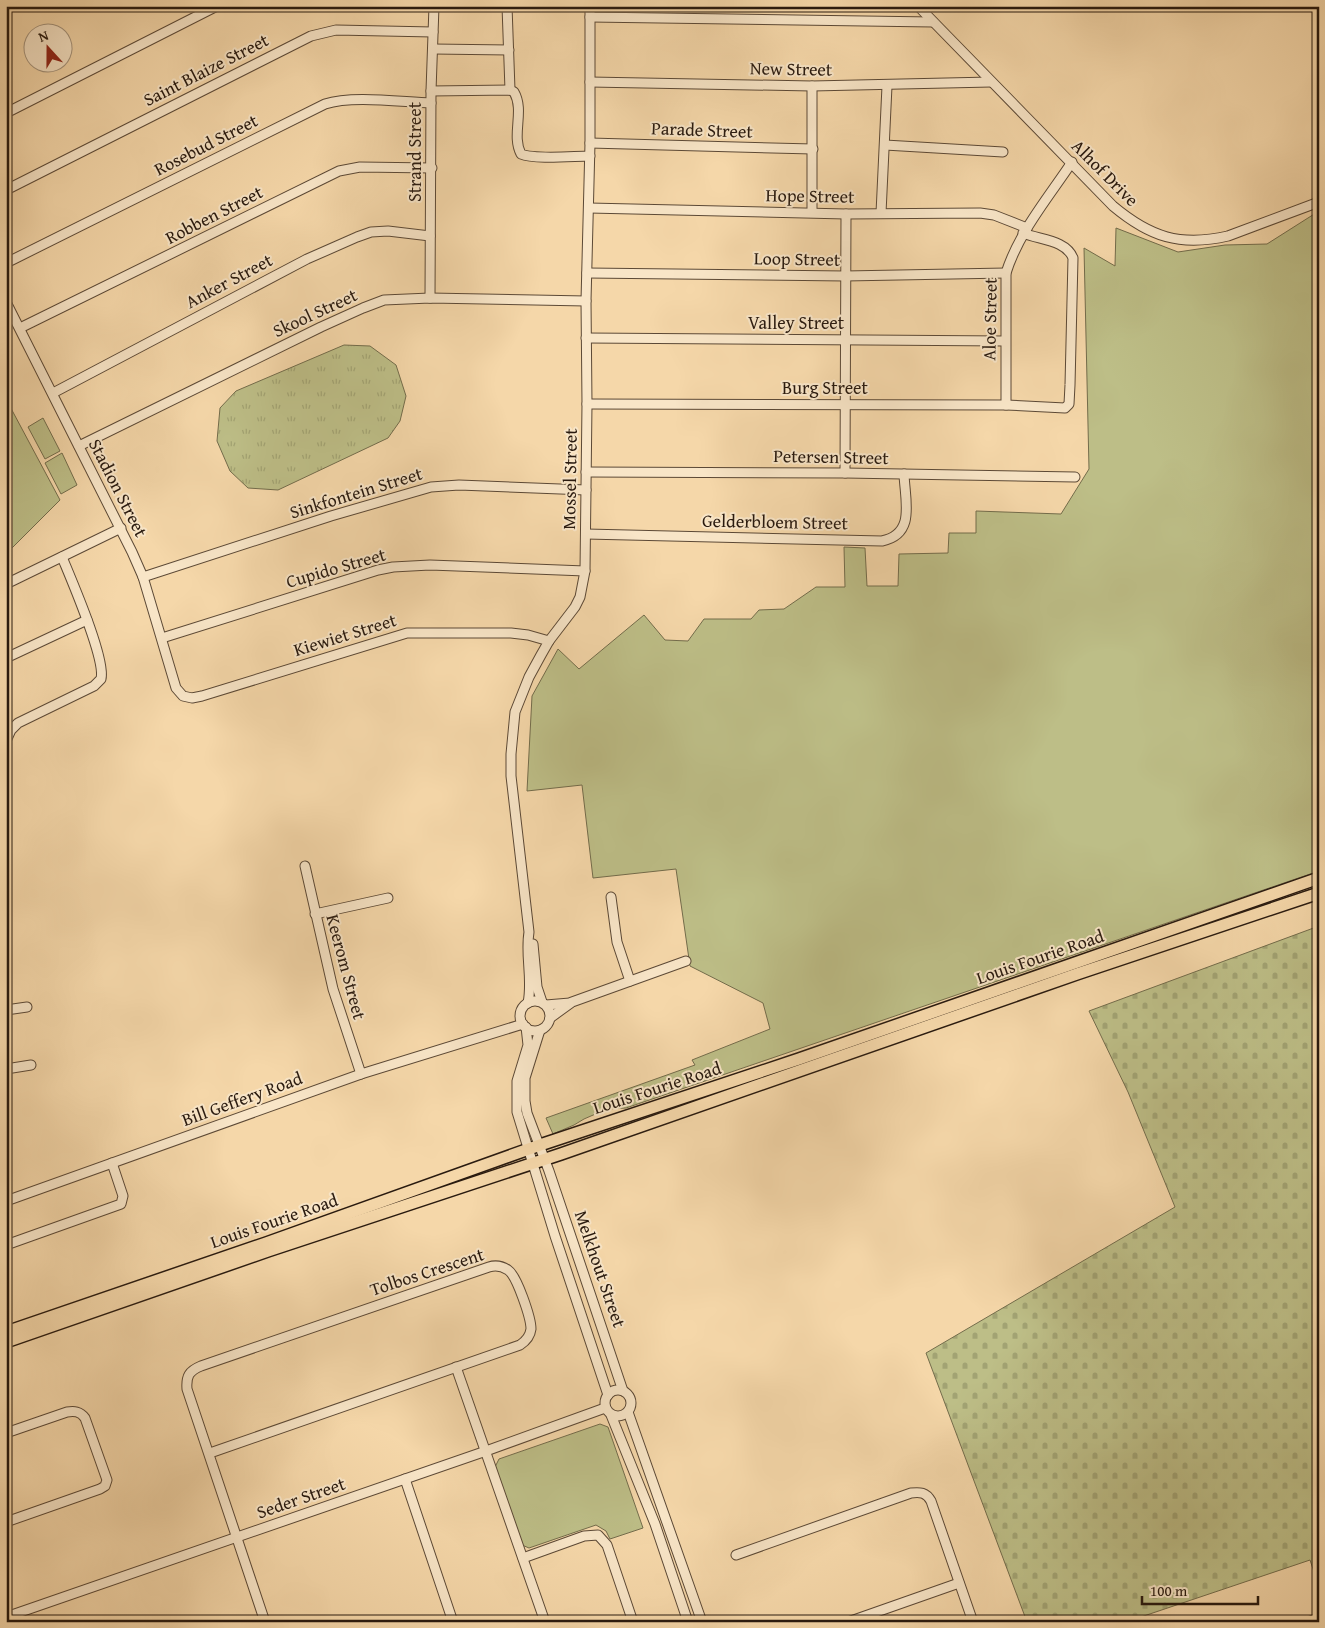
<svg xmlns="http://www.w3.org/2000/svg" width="1325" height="1628" font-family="'Gentium Book Plus',serif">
<defs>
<pattern id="cemetery-stones" width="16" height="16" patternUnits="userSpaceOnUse" patternTransform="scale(1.25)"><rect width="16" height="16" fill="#bdbe87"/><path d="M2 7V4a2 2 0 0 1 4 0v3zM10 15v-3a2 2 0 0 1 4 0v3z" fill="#a2a373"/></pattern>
<pattern id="park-tufts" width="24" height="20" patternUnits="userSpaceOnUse" patternTransform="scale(1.25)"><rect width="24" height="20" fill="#bdbe87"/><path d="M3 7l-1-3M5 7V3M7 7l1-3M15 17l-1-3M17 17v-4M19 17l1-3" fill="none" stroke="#a2a373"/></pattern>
</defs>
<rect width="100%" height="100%" fill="#f5d7a9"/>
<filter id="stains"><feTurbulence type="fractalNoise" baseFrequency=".004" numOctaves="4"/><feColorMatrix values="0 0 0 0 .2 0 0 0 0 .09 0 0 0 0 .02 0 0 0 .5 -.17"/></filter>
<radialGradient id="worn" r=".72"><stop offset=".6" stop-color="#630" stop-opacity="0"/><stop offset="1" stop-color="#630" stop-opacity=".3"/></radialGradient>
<g fill="#bdbe87" stroke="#736c4b">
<path d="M1319,211v660l-693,237 -19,1 -23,10 -10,6 -21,9 -7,-16 149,-53 -3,-5 78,-31 -7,-26 -73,-37 -14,-97 -83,9 -11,-93 -55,6 5,-95 26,-47 21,20 65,-54 21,25 23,1 16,-22h47l8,-9 25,-1 32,-22h29l-1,-40 21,1 2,38h31l1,-32 49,-1 1,-20h27v-22l85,3 28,-45 -5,-221 31,18 1,-38 62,24 47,-7 42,-1z"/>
<path d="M6,399l54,101 -54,54z"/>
<path d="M43,418l17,33 -15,8 -17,-32z"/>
<path d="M62,453l15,32 -16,9 -16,-31z"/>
<path d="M600,1424l8,3 35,101 -33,11 -4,-8 -10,-6 -67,23 -7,-3 -27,-78 4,-8z"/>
</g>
<path fill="url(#cemetery-stones)" stroke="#736c4b" d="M1319,926v661l-9,-27 -184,62h-99l-101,-269 249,-146 -47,-115 -39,-81z"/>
<path fill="url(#park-tufts)" stroke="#736c4b" d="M344,345l26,1 26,19 10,31 -6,25 -12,17 -110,52 -30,-2 -18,-17 -13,-30 3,-33 16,-17z"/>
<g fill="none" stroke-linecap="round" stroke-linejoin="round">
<g stroke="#5c4936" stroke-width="11">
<g id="minor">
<path d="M507,6l3,84"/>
<path d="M918,6l195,200c37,31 67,41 115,30l91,-34"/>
<path d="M590,17l343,5"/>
<path d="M433,49l76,1"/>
<path d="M590,82l222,4 179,-4"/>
<path d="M431,91l79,-1 4,2c11,19 -3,43 7,62 14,6 53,2 69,2"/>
<path d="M6,113l211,-107"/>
<path d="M590,143l223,6"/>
<path d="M885,145l118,7"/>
<path d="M6,190l305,-154 25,-6 97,2"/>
<path d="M589,208l257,6 134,-1 14,2 33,13"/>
<path d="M812,212v-126"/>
<path d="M881,213l6,-127"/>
<path d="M6,263l319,-159c27,-9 76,-2 106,-1"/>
<path d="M587,273l258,3 161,-3"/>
<path d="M430,298l1,-207 3,-85"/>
<path d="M6,302l126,250 11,25 33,111 7,8 9,2 10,-2 205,-63h104l17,2 21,6"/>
<path d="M20,328l319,-157 21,-4 72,1"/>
<path d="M586,338l419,3"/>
<path d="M53,393l254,-134 50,-22 14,-5 17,-1 42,5"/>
<path d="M587,404l419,1 59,3 4,-4 1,-19 3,-127c-7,-18 -33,-18 -50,-25"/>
<path d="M1006,405v-132c13,-41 42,-75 66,-111"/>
<path d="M79,446l242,-119 42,-19 21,-8 46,-2 156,3"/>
<path d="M586,472l259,1 230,4"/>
<path d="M845,473l1,-259"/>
<path d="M586,534l296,7c34,-7 23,-40 22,-67"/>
<path d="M143,577l188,-61 100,-29 28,-2 127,5"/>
<path d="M6,584l115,-56"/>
<path d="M162,638l216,-68 15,-3 37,-2 155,6"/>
<path d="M6,658l81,-38"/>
<path d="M6,741l5,-11 7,-7 76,-37 7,-7c5,-20 -30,-100 -39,-122"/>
<path d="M305,866l28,123 28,85"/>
<path d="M611,897l6,45 13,39"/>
<path d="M315,914l73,-16"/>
<path d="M533,944l4,43 5,15"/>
<circle cx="535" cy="1016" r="15"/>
<path d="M528,1003c5,-24 -3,-47 1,-71l-18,-156v-22l4,-42 14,-35 12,-22 8,-14 26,-34 5,-10 5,-26 2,-167 -1,-103 4,-158v-137"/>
<path d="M546,1005l24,-2"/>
<path d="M6,1010l21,-3"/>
<path d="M550,1018l22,-16 114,-41"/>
<path d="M526,1027l2,18 -11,36v31l38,124 53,159"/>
<path d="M540,1030l-15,48v23l2,12 22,58 74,220"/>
<path d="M6,1069l25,-4"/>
<path d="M6,1201l355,-127 162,-50"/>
<path d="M6,1245l115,-41 2,-8 -11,-33"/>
<path d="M456,1367l89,255"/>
<circle cx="618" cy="1403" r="13"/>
<path d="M628,1412l74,210"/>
<path d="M611,1415l44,109 33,98"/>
<path d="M6,1433l61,-21c7,-1 13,-1 18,6l22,62 -2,6 -5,3 -94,33"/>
<path d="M210,1453l310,-108c6,-4 10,-8 11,-16 0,-11 -14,-53 -23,-59 -6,-4 -13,-5 -19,-3l-288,99c-12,5 -15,10 -14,23l78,233"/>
<path d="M405,1479l48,143"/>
<path d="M736,1555l175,-62c9,-1 15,-1 20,8l42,121"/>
<path d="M523,1558l61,-22 14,-1 9,10 26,77"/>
<path d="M6,1617l480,-166 119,-43"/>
<path d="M848,1622l111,-39"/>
<path d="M1308,1622l11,-4"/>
</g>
</g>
<g stroke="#291a0f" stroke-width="14">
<g id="major">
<path d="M6,1332l260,-89 274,-98 259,-86 520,-181"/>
<path d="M6,1342l262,-91 293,-97 516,-180 242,-81"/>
</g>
</g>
<use href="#minor" stroke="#f8e5c7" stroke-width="9"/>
<use href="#major" stroke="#f5d7a9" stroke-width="11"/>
</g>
<g text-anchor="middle" stroke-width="4" stroke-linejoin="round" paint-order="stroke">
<g font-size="18" fill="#291a0f" stroke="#f8e5c7">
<text transform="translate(791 69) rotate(1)" y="6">New Street</text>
<text transform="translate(206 70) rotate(-27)" y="6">Saint Blaize Street</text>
<text transform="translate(702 130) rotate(2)" y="6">Parade Street</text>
<text transform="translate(206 145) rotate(-27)" y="6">Rosebud Street</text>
<text transform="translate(415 152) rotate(-90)" y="6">Strand Street</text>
<text transform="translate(1105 173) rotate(45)" y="6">Alhof Drive</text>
<text transform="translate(810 196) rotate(1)" y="6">Hope Street</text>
<text transform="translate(214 215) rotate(-27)" y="6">Robben Street</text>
<text transform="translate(797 259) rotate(1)" y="6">Loop Street</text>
<text transform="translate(229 281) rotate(-28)" y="6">Anker Street</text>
<text transform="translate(315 313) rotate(-25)" y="6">Skool Street</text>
<text transform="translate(990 319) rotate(-89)" y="6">Aloe Street</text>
<text x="796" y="329">Valley Street</text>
<text x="825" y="394">Burg Street</text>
<text transform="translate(831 457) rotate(1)" y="6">Petersen Street</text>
<text transform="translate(570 479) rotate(-89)" y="6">Mossel Street</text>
<text transform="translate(118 488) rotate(63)" y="6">Stadion Street</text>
<text transform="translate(356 493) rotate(-17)" y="6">Sinkfontein Street</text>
<text transform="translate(775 522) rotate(1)" y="6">Gelderbloem Street</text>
<text transform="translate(336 568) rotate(-16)" y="6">Cupido Street</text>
<text transform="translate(345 635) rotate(-17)" y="6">Kiewiet Street</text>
<text transform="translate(1040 957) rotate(-19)" y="6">Louis Fourie Road</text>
<text transform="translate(346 967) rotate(75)" y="6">Keerom Street</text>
<text transform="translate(657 1088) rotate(-18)" y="6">Louis Fourie Road</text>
<text transform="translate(242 1099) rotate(-20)" y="6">Bill Geffery Road</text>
<text transform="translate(274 1221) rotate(-19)" y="6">Louis Fourie Road</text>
<text transform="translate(600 1269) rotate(71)" y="6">Melkhout Street</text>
<text transform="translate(427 1272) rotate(-18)" y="6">Tolbos Crescent</text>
<text transform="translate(301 1498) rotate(-19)" y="6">Seder Street</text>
</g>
</g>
<rect width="1325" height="1628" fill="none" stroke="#f5d7a9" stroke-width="25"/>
<rect x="8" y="8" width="1310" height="1613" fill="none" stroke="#291a0f" stroke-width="2.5"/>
<rect x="12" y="12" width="1300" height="1603" fill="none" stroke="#291a0f"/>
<g transform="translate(48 48) rotate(339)"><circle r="24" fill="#f8e5c7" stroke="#a5947d"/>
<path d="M0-4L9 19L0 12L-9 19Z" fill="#8f2418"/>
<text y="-8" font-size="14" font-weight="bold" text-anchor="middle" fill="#291a0f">N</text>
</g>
<path d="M1142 1596v8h116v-8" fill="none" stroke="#291a0f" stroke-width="2.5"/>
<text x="1150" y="1596" font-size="15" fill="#291a0f" stroke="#f8e5c7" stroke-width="4" paint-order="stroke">100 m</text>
<rect width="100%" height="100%" filter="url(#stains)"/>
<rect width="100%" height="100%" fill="url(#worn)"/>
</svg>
